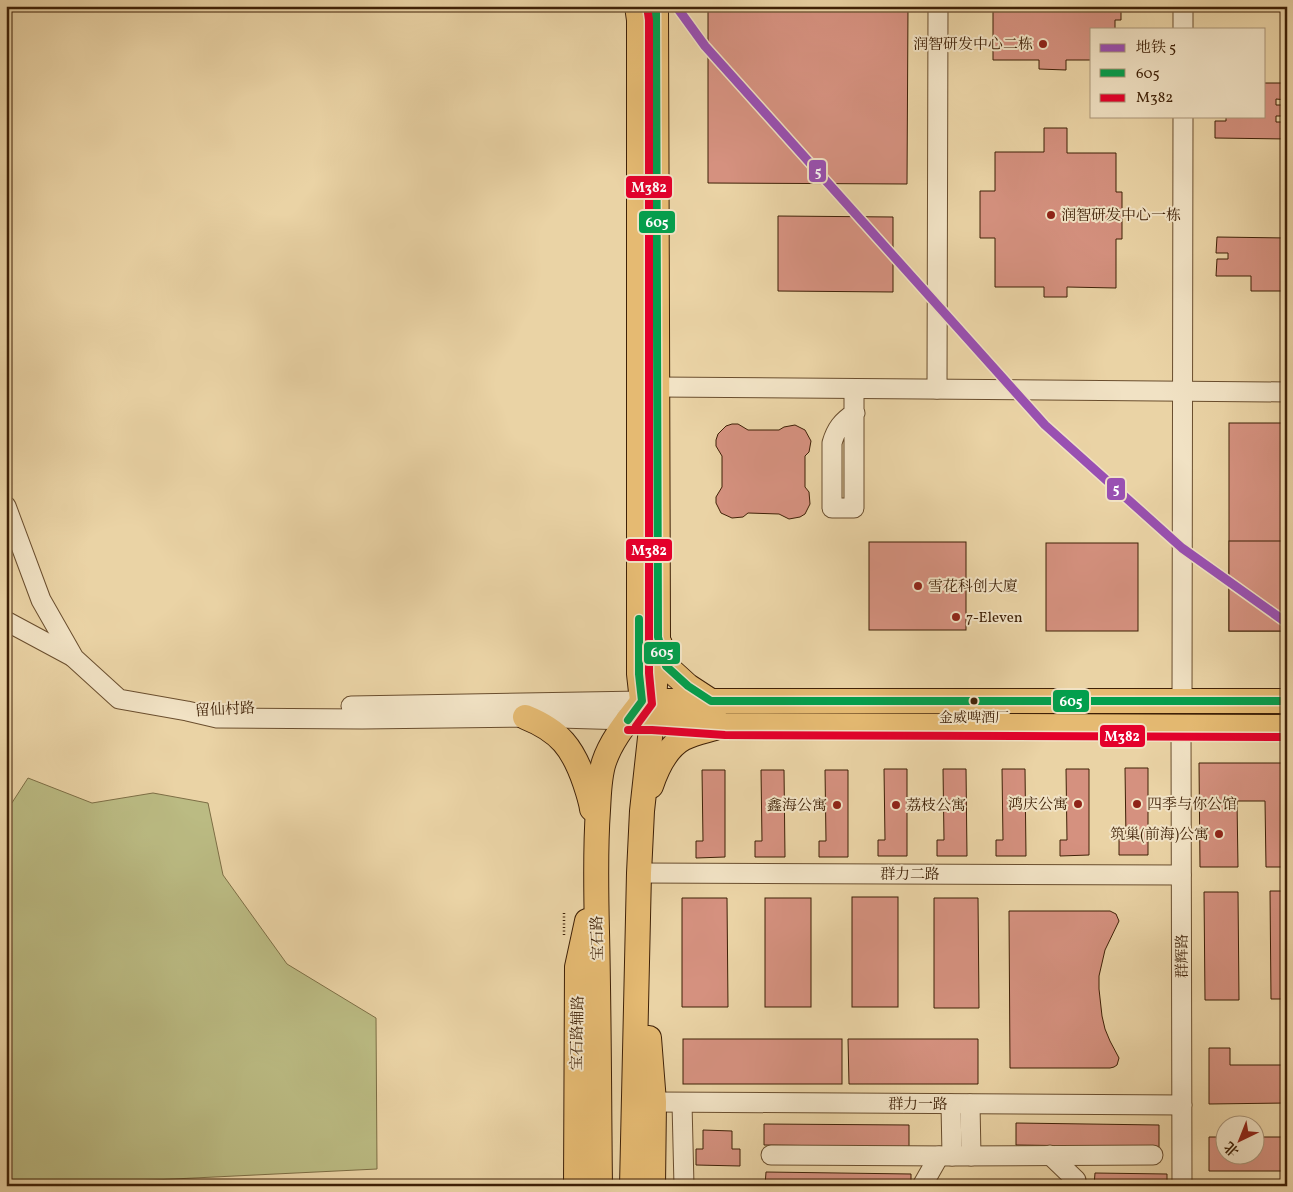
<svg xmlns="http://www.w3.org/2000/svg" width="1293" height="1192" font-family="Vollkorn,'Noto Serif SC',serif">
<rect width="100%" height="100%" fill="#ead3a5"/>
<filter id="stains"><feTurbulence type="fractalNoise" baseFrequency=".004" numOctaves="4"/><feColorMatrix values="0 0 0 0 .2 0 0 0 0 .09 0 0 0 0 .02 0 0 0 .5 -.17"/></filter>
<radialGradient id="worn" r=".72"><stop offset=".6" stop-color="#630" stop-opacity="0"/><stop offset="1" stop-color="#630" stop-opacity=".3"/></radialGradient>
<path fill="#bbbb83" stroke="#7d6e45" d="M28,778l64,25 61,-10 55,10 15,72 64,89 89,54 1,151 -244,12 -9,5h-118v-374z"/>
<g fill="#d5917f" stroke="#3f2107">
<path d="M708,6h200l-1,178 -199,-1z"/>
<path d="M993,6h128v14h-6v9h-23v31h-26v10l-27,-1v-9h-46z"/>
<path d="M1264,83h23v17l-11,-1v6h11v11h-11v6h11v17l-72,-1v-17h11v-5h38z"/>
<path d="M1044,128h23v25h49v39h6v47h-6v49l-49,-1v10h-23v-10h-49v-49h-15v-47h15v-39h49z"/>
<path d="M778,216l115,1v75l-115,-1z"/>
<path d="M1217,237l70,1v53h-36v-15h-35l1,-17h11v-6h-12z"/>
<rect x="1229" y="423" width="58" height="208"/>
<path d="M732,424h6l10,6h31l5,-3 11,-2 10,5 6,11 -2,11 -4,4v31l4,5 1,12 -5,10 -5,3 -11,2 -10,-5 -31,-1 -5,4 -11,1 -11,-5 -5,-10v-6l6,-10v-31l-6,-10v-6l2,-6 8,-8z"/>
<rect x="1229" y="541" width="58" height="90"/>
<rect x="869" y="542" width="97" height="88"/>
<rect x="1046" y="543" width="92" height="88"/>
<path d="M1199,763h88v104h-21l-1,-66h-28l1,66h-38z"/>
<path d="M1125,768h23v87h-29v-16h7z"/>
<path d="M884,769h23v87h-29v-16h7z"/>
<path d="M943,769h23l1,87h-30v-16h7z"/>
<path d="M1002,769h23l1,87h-30v-16h7z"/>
<path d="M1066,769h23v86l-29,1v-16h7z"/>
<path d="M702,770h23v87l-29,1v-17h7z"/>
<path d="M761,770h23l1,87h-30v-16h7z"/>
<path d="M825,770h23v87h-29v-16h7z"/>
<path d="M1270,891h17v108h-16z"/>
<path d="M1204,892h34l1,108h-34z"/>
<rect x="852" y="897" width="46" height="110"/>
<path d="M682,898h45l1,109h-46z"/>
<rect x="765" y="898" width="46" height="109"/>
<path d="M934,898h44l1,110h-45z"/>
<path d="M1009,911h101l6,3 3,7 -14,29 -6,26v13l3,27 3,13 5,12 9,17 -2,7 -3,2 -4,1h-100z"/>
<rect x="683" y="1039" width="159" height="45"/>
<path d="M848,1039h130v45h-129z"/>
<path d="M1209,1048h21v17h57v38l-78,1z"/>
<path d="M1016,1123l143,2v22l-143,-2z"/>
<path d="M764,1124l145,1v22l-145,-2z"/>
<path d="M703,1130l29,1v18h8v17l-44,-1v-16h7z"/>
<path d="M1209,1137h17v17h30v-17h31v34h-78z"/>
<path d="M766,1172l145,2v12h-146z"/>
<path d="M1095,1173l72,1v12h-73z"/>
</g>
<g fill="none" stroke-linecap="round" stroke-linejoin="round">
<g stroke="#6a4e2e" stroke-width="21">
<g id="minor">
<path d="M1183,29v-23"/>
<path d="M657,387l630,5"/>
<path d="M854,389v119h-22v-65c4,-14 10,-22 23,-30"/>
<path d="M937,389l1,-383"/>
<path d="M6,506l35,94 33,58 45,41 68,12 30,7 145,1 163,-2 103,3"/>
<path d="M6,621l67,36"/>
<path d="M1182,701l1,-585"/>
<path d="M351,706l291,-5"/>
<path d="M1181,727l1,459"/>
<path d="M639,873l542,2"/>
<path d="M654,1102l528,3"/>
<path d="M682,1103l2,83"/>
<path d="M951,1104l1,52"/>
<path d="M970,1104l1,52"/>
<path d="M771,1155l181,1 201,-1"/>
<path d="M1050,1155l26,25v6"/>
<path d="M922,1186l17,-30"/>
</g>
</g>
<g stroke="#3f2107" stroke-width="26">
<g id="major">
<path d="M637,6l2,14v654l3,27"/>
<path d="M660,644l6,22 22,20 23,15"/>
<path d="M642,701h645"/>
<path d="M525,717c35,14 48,31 60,66 3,9 6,18 7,26"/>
<path d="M628,720h24l73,5 562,2"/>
<path d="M651,786c6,-18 16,-39 33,-48 10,-5 21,-7 31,-10"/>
<path d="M649,1038l5,64 -1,84"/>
<path d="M576,1186l1,-219 10,-46"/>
<path d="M600,1186c-1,-85 -1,-170 -3,-254 -1,-41 -2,-81 1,-122 1,-16 1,-33 6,-48 7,-21 21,-38 34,-55"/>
<path d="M632,1186l7,-313 3,-62 12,-110 4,-64 -2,-631"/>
</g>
</g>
<path stroke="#3f2107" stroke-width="2.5" stroke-dasharray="1 2.5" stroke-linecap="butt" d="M564,935v-23"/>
<use href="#minor" stroke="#f1e2c4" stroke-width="19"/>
<use href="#major" stroke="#e5ba72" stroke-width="24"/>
<g stroke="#f1e2c4" stroke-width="11">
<g id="bus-1">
<path d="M656,6l2,631 8,29 22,20 23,15h576"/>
<path d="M628,720l14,-19 -3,-27v-55"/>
</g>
</g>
<g stroke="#f1e2c4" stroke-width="11">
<g id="bus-2">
<path d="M636,726l16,-22 -3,-31v-653l-2,-14"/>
<path d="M628,730h24l73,5 562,2"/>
</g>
</g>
<use href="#bus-1" stroke="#039f4d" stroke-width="8"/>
<use href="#bus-2" stroke="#e4002b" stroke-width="8"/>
<g stroke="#f1e2c4" stroke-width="12">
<path id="metro-1" d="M676,6l29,40 340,379 137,123 105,75"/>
</g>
<use href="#metro-1" stroke="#9950b2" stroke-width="9"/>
</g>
<g fill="#8f2418" stroke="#f1e2c4" stroke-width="2">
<circle cx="1043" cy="44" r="5"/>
<circle cx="1051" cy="215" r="5"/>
<circle cx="918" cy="586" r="5"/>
<circle cx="956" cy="617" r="5"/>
<circle cx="1078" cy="804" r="5"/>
<circle cx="1137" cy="804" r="5"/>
<circle cx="837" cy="805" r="5"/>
<circle cx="896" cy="805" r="5"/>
<circle cx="1219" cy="834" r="5"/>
</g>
<circle fill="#3f2107" stroke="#f1e2c4" stroke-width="2" cx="974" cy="701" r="4.5"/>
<g text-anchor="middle" stroke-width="4" stroke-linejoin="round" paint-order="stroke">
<g font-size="14" fill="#3f2107" stroke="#f1e2c4">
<text x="974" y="722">金威啤酒厂</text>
</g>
<g font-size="15" fill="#3f2107" stroke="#f1e2c4" text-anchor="start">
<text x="1033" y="49" text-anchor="end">润智研发中心二栋</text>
<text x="1061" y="220">润智研发中心一栋</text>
<text x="928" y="591">雪花科创大廈</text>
<text x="966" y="622">7-Eleven</text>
<text x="1068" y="809" text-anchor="end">鸿庆公寓</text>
<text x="1147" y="809">四季与你公馆</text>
<text x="827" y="810" text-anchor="end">鑫海公寓</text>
<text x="906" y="810">荔枝公寓</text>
<text x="1209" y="839" text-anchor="end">筑巢(前海)公寓</text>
</g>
<g font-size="15" fill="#3f2107" stroke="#f1e2c4">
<text transform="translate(225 709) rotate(-3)" y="5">留仙村路</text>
<text x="910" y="879">群力二路</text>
<text transform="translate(597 938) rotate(-91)" y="5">宝石路</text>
<text transform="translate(1182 956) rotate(-90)" y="5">群辉路</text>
<text transform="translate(577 1033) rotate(-89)" y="5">宝石路辅路</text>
<text x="918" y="1109">群力一路</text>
</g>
</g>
<g stroke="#f1e2c4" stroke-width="2">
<rect x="808" y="159" width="19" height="24" rx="5" fill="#9950b2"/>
<rect x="625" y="175" width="48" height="24" rx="5" fill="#e4002b"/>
<rect x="638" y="210" width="38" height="24" rx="5" fill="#039f4d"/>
<rect x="1106" y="477" width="20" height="24" rx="5" fill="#9950b2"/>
<rect x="625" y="538" width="48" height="24" rx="5" fill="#e4002b"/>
<rect x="643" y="641" width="38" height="24" rx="5" fill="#039f4d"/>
<rect x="1052" y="689" width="38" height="24" rx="5" fill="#039f4d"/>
<rect x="1099" y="724" width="47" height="24" rx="5" fill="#e4002b"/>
</g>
<g font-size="14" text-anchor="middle" font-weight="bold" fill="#fff">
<text x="818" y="176">5</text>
<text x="649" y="192">M382</text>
<text x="657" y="227">605</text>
<text x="1116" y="493">5</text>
<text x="649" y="555">M382</text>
<text x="662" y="657">605</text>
<text x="1071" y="706">605</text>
<text x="1122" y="741">M382</text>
</g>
<rect width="1293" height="1192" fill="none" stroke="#ead3a5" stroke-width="25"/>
<rect x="8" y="8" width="1278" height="1177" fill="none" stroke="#3f2107" stroke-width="2.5"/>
<rect x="12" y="12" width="1268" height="1167" fill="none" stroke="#3f2107"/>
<rect x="1090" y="28" width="175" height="90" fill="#f1e2c4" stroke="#aa9578"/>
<rect x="1100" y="44" width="25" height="8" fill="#9950b2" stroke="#aa9578"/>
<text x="1136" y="52" font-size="15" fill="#3f2107">地铁 5</text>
<rect x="1100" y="69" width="25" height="8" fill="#039f4d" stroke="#aa9578"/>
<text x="1136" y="78" font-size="15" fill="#3f2107">605</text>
<rect x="1100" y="94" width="25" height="8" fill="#e4002b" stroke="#aa9578"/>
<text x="1136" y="102" font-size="15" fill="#3f2107">M382</text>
<g transform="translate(1240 1140) rotate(223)"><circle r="24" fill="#f1e2c4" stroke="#aa9578"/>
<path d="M0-4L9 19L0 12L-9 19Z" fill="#8f2418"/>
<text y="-8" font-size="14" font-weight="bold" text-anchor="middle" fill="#3f2107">北</text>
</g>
<rect width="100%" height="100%" filter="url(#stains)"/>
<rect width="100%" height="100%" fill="url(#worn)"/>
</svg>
